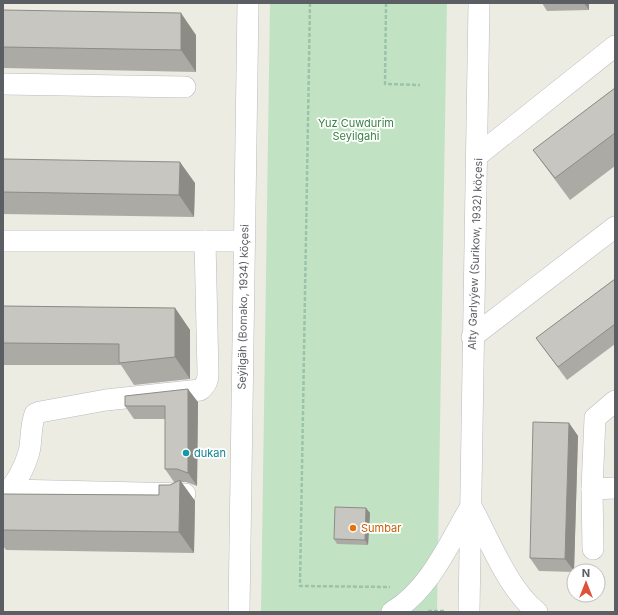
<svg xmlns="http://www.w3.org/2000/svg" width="618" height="615" font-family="Inter,sans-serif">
<rect width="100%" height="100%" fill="#edece3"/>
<path fill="#c1e3c4" d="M270,3h177l-10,609h-176z"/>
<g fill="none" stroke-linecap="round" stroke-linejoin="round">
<g stroke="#b8babf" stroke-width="22">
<g id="minor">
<path d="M3,84l182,3"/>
<path d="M477,156l138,-110"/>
<path d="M3,241h241"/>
<path d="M472,337l143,-110"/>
<path d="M592,489l23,-1"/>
<path d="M10,490l175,4"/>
<path d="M3,496c12,-10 22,-29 26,-44 3,-12 1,-25 6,-38l5,-2 66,-12 94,-10c6,-5 8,-9 8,-17l-3,-132"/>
<path d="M472,508c18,33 36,81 65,104"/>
<path d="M593,549l-1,-60 3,-71 20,-17"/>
<path d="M239,612l9,-609"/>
<path d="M392,612c38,-23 56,-67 78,-104"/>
<path d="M469,612l10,-609"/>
</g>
</g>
<g stroke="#9bc3aa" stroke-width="2.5" stroke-dasharray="4 2" stroke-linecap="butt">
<path d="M310,3l-10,583 90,1"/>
<path d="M386,3l-1,81 35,1"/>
<path d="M428,611h17"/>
</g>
<use href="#minor" stroke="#fff" stroke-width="21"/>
</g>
<g fill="#acaaa5">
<path d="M542,3h47v7l-42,1z"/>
<path d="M3,10l193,25v37l-193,-4z"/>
<path d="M615,88v78l-45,34 -37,-50z"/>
<path d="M3,159l192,24 -1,34 -191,-3z"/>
<path d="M615,279v65l-48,36 -31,-42z"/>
<path d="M3,306l172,2 15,22v49l-56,6 -13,-20h-118z"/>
<path d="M198,402l-1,84 -11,-4h-5l14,19 -1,52 -188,-3 -3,-4v-52l156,1 11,-10 6,-3h-2l-9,-13v-50h-31l-9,-13z"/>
<path d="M569,423l9,13 -4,135v1l-35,-1 -9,-13z"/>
<path d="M366,508l4,5 -2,32 -31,-1 -3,-5z"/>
</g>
<g fill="#8c8b86">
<path d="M584,3h5v7z"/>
<path d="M181,13l15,22v37l-15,-22z"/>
<path d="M180,162l15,21 -1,34 -15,-22z"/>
<path d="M175,308l15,22v49l-15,-22z"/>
<path d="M188,389l10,13 -1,84 -9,-13z"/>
<path d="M569,423l9,13 -4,135 -9,-12z"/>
<path d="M180,480l15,21 -1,52 -15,-21z"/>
<path d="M366,508l4,5 -2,32 -3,-5z"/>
</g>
<g fill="#c8c6c0" stroke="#8c8b86">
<path d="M3,10l178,3v37l-178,-3z"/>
<path d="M615,88v45l-60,45 -22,-28z"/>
<path d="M3,159l177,3 -1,33 -176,-3z"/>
<path d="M615,279v45l-57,43 -22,-29z"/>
<path d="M3,306l172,2v49l-56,6v-19l-116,-1z"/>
<path d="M188,389v84l-11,-4h-12v-63h-40v-10z"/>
<path d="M533,422l36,1 -4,136 -35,-1z"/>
<path d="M180,480l-1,52 -176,-2v-36l156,1v-10h11z"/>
<path d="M335,507l31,1 -1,32 -31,-1z"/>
</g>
<circle fill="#0f9aa8" stroke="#fff" stroke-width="1.5" cx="186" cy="453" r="4"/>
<circle fill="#e8710a" stroke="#fff" stroke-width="1.5" cx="353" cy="528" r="4"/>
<g text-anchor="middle" stroke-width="3.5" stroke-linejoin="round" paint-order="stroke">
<g font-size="11" fill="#3b8344" stroke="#fff">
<text x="356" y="127">Yuz Cuwdurim<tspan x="356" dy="13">Seyilgahi</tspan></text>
</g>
<g font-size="11" fill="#5b5e63" stroke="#fff">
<text transform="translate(475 254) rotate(-88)" y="4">Alty Garlyýew (Surikow, 1932) köçesi</text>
<text transform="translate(243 307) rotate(-89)" y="4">Seýilgäh (Bomako, 1934) köçesi</text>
</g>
<g font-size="11" fill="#0d838f" stroke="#fff" text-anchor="start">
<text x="194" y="457">dukan</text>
</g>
<g font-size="11" fill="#c56008" stroke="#fff" text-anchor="start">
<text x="361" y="532">Sumbar</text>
</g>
</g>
<rect width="618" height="615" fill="none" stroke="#5b5e63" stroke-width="8"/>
<g transform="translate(586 583)"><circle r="19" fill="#ffffff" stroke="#bdbfc1"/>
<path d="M0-3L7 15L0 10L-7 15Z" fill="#de5239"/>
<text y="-6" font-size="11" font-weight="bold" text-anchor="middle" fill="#5b5e63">N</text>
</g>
</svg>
